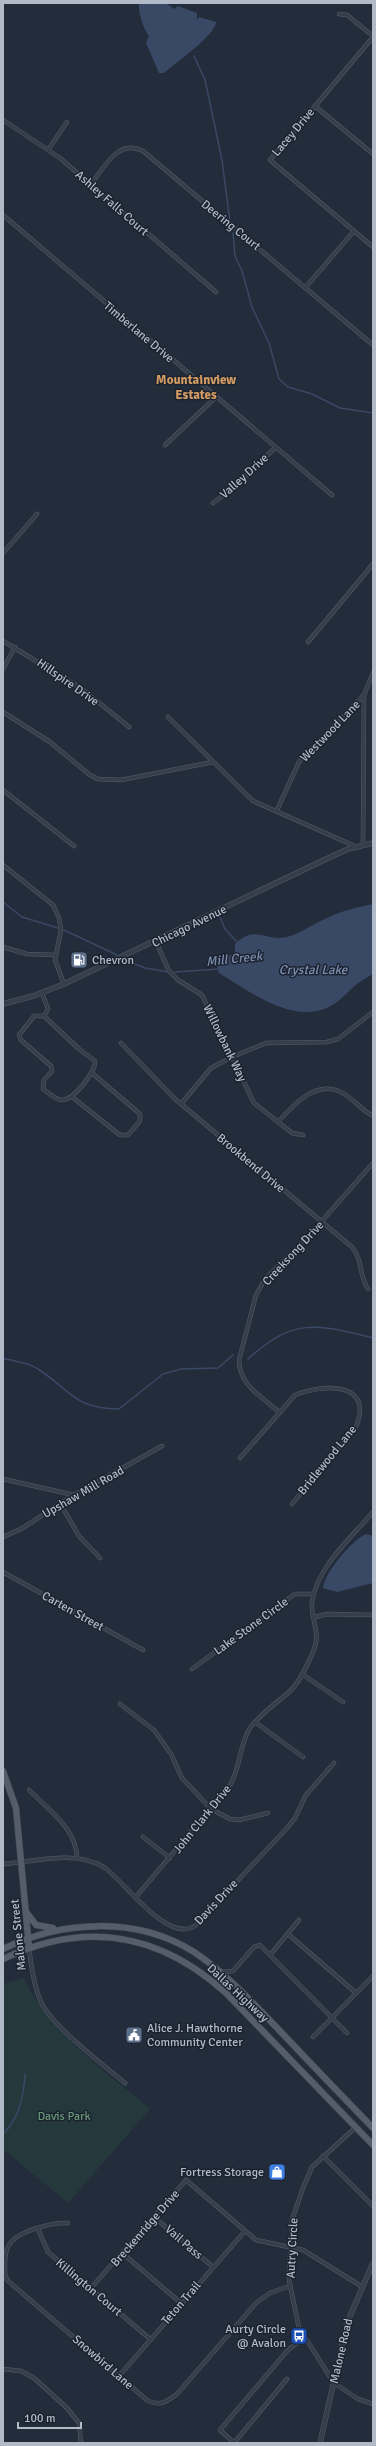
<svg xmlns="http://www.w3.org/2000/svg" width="376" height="2446" font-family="Signika,sans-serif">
<rect width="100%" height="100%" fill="#232c3b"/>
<path fill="#25383c" d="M24,1978c25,55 82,93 126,131l-82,94 -65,-54v-165z"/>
<g fill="#394864">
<path d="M139,3h27l8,6 4,-3 19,7v7l2,-3 17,5c0,13 -41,41 -52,51h-5l-13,-30 3,-7c-5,-6 -11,-23 -10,-33z"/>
<path d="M373,904v70c-5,3 -11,6 -16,10 -9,7 -17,18 -28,23 -37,18 -80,-16 -110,-34l-2,-8 18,-13v-8c22,-20 29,-2 52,-7 15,-4 27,-14 42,-20 13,-6 29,-10 44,-13z"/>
<path d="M366,1534l7,2v47l-36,9 -14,-4c0,-14 31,-50 43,-54z"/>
</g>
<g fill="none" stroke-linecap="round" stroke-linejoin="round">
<g stroke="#394864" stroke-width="1.5">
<path d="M194,56l11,24 17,80 8,62"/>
<path d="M233,233l2,23 7,15 10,36 17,36 10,36 9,8 24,7 28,14 33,5"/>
<path d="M3,902l19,15 36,11"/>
<path d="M220,917l5,12 13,14"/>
<path d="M64,930l53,25"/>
<path d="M125,960l20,8 24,4"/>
<path d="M175,972l44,-3"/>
<path d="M3,1358c12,4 25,4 35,11 35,23 35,39 81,40l44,-35 18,-5 37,-1 15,-13"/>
<path d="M248,1359c46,-42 69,-35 125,-21"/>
<path d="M3,2134c16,-15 21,-39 22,-60"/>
</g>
<g stroke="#555c69" stroke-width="4.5">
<g id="minor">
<path d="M339,14l8,1 26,21"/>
<path d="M373,37l-103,123 103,87"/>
<path d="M315,106l58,48"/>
<path d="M3,120l57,38 156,134"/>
<path d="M48,150l19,-28"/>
<path d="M90,185c14,-17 28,-47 53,-34l230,194"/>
<path d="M3,215l329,280"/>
<path d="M305,288l49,-57"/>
<path d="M165,445l51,-48"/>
<path d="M213,503l19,-14 43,-41"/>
<path d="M3,553l34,-39"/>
<path d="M3,641l79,48 47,38"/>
<path d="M308,642l65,-78"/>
<path d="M3,669l12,-22"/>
<path d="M3,712l47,30 40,33 8,4 23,1 92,-18"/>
<path d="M168,717l85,84 104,46"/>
<path d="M3,790l71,56"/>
<path d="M277,810l22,-48 65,-67"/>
<path d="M363,844l1,-149 9,-22"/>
<path d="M3,865l50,40 6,13 2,12 -6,30 9,24"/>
<path d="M156,942l13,29 9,9 24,15 52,108 38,30 11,2"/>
<path d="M3,947l24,7 29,1"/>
<path d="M42,993l6,16 -4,7h-10l-15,19 2,5 30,26 1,5 -8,9 -1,9c6,4 12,11 19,11 12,0 34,-29 33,-39l-16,-12 -35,-33"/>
<path d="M121,1043l54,56 177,148c11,13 7,29 16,42"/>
<path d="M72,1097l48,38h8l12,-14v-7l-48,-41"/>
<path d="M181,1104l30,-36 21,-11 34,-14 61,-1 11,-3 35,-27"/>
<path d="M278,1122c16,-18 41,-46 68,-27 9,6 17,16 27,21"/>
<path d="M279,1412c-17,-15 -40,-27 -40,-52l17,-65 9,-16 41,-40 67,-76"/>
<path d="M240,1458l55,-63c30,-12 81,-13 60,34l-63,75"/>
<path d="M3,1479l71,16"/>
<path d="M60,1503l19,33 21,22"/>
<path d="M3,1537l18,-8 53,-34 88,-49"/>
<path d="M3,1572l140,78"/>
<path d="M315,1617l12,-3 46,1"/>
<path d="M192,1669l103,-75h19"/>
<path d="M302,1674l41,28"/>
<path d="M120,1704l34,26 17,24 11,24 29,31 19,10 9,1 29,-7"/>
<path d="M255,1722l48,35"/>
<path d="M29,1790c19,19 48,39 48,68"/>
<path d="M143,1837l27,21"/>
<path d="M3,1864c32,-2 73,-15 102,4 20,14 64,78 91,57l91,-97 8,-10 11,-23 28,-32"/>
<path d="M136,1897l94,-112c11,-18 9,-40 20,-57 11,-15 24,-23 38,-35 11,-9 19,-27 25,-41 9,-19 -3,-33 -1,-50 5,-35 39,-64 61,-90"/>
<path d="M288,1934l68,59"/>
<path d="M29,1947c2,19 5,41 13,57 13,24 61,61 83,79"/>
<path d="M270,1955l29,-35"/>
<path d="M222,1972l11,-1 21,-24 6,-2 87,88"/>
<path d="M313,2037l60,-61"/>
<path d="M356,2127l-44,40 -9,21 -11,32 -3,60 10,48 35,55 24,16 15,5"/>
<path d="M323,2156l50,50"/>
<path d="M154,2217l59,50"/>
<path d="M68,2223c-15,-1 -51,8 -59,22 -3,5 -4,13 -4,18 0,8 -1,12 3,18l140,120c13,5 18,1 29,-7l79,-91 14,-10 20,-7"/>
<path d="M38,2229l10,23 102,87"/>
<path d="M122,2253l59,50"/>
<path d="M91,2288l95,-108 70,60 47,10 58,36"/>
<path d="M3,2369l18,2 13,7 33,30 12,15 2,20"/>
<path d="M119,2376l126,-145"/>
<path d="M234,2443l-14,-13 67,-79 17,-14"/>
<path d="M234,2443l53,-64"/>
</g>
</g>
<g stroke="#555c69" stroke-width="5.5">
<g id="tertiary">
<path d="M3,1004l30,-8 31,-12 258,-123 26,-12 25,-6"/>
<path d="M320,2443l27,-120 26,-60"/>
</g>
</g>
<g stroke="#404754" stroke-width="7">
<g id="primary">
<path d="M3,1771l13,37 13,139"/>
<path d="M27,1913l9,12 17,3"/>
<path d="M3,1949c59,-29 133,-33 191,3 33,22 60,52 87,80 30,32 61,64 92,96"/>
<path d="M3,1959c82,-39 157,-26 223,34l147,152"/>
</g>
</g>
<use href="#minor" stroke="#373e4b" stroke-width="3.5"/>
<use href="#tertiary" stroke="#373e4b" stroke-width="4.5"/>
<use href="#primary" stroke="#555d6b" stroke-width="6"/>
</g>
<defs>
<g id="fuel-square" transform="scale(0.9)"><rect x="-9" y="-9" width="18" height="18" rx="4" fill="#5c6f8a" stroke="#1c2330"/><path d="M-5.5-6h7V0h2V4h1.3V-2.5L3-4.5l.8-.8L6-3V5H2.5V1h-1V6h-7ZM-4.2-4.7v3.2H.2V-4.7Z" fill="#fff"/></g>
<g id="civic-square" transform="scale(0.9)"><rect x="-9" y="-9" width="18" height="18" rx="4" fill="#5c6f8a" stroke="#1c2330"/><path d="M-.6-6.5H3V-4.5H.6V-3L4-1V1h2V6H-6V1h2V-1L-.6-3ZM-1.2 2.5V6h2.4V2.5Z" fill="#fff"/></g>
<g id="shop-square" transform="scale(0.9)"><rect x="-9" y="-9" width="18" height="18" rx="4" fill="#3f7fe0" stroke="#1c2330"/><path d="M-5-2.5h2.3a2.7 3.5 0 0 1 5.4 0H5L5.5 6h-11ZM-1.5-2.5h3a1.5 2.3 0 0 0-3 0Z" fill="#fff"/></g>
<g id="bus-square" transform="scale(0.9)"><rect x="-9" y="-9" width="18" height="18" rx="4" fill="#1a4fb4" stroke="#1c2330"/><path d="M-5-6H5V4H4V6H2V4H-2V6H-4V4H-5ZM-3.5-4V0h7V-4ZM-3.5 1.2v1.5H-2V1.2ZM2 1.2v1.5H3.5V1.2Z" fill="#fff"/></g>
</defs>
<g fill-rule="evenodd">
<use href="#fuel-square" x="79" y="960"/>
<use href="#civic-square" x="134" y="2035"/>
<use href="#shop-square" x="277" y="2172"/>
<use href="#bus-square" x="299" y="2336"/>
</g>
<g text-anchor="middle" stroke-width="3" stroke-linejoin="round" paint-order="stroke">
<g font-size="12" fill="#b2b9c7" stroke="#1c2330">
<text transform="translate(293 132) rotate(-50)" y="4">Lacey Drive</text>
<text transform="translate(112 203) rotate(41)" y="4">Ashley Falls Court</text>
<text transform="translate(231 225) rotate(39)" y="4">Deering Court</text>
<text transform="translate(139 332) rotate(40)" y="4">Timberlane Drive</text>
<text transform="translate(244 476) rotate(-42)" y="4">Valley Drive</text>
<text transform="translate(68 682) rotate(35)" y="4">Hillspire Drive</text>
<text transform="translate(330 731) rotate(-46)" y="4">Westwood Lane</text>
<text transform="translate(189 926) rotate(-26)" y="4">Chicago Avenue</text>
<text transform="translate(225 1043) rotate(64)" y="4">Willowbank Way</text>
<text transform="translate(251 1163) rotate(40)" y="4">Brookbend Drive</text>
<text transform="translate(293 1253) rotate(-47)" y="4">Creeksong Drive</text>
<text transform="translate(327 1460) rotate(-51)" y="4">Bridlewood Lane</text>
<text transform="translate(83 1492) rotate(-30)" y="4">Upshaw Mill Road</text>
<text transform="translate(73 1611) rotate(29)" y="4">Carten Street</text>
<text transform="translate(251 1626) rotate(-36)" y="4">Lake Stone Circle</text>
<text transform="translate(202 1819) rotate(-51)" y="4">John Clark Drive</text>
<text transform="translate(216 1902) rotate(-47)" y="4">Davis Drive</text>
<text transform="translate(18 1935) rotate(-96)" y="4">Malone Street</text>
<text transform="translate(238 1993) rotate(43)" y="4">Dallas Highway</text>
<text transform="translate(145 2228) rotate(-49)" y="4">Breckenridge Drive</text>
<text transform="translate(184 2242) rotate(41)" y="4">Vail Pass</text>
<text transform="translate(292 2248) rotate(-87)" y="4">Autry Circle</text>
<text transform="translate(89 2287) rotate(40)" y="4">Killington Court</text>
<text transform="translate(181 2303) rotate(-49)" y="4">Teton Trail</text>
<text transform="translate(341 2351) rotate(-77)" y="4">Malone Road</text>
<text transform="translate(103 2362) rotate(41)" y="4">Snowbird Lane</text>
</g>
<g font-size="12" fill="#b2b9c7" stroke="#1c2330" text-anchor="start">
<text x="92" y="964">Chevron</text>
<text x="147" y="2032">Alice J. Hawthorne<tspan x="147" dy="14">Community Center</tspan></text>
<text x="264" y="2176" text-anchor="end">Fortress Storage</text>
<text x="286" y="2333" text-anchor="end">Aurty Circle<tspan x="286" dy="14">@ Avalon</tspan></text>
</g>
<g font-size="12" fill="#6a9778" stroke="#1c2330">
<text x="64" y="2120">Davis Park</text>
</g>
<g font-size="13" font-weight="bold" fill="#d19b63" stroke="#1c2330">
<text x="196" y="384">Mountainview<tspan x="196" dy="15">Estates</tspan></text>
</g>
<g font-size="13" font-style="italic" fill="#7b8dae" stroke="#1c2330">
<text transform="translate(234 958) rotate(-6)" y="5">Mill Creek</text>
<text x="313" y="974">Crystal Lake</text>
</g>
</g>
<rect width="376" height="2446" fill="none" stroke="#b2b9c7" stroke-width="8"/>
<path d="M18 2422v6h63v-6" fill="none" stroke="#b2b9c7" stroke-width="2"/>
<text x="24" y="2422" font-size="12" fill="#b2b9c7" stroke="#1c2330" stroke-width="3" paint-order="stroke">100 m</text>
</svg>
